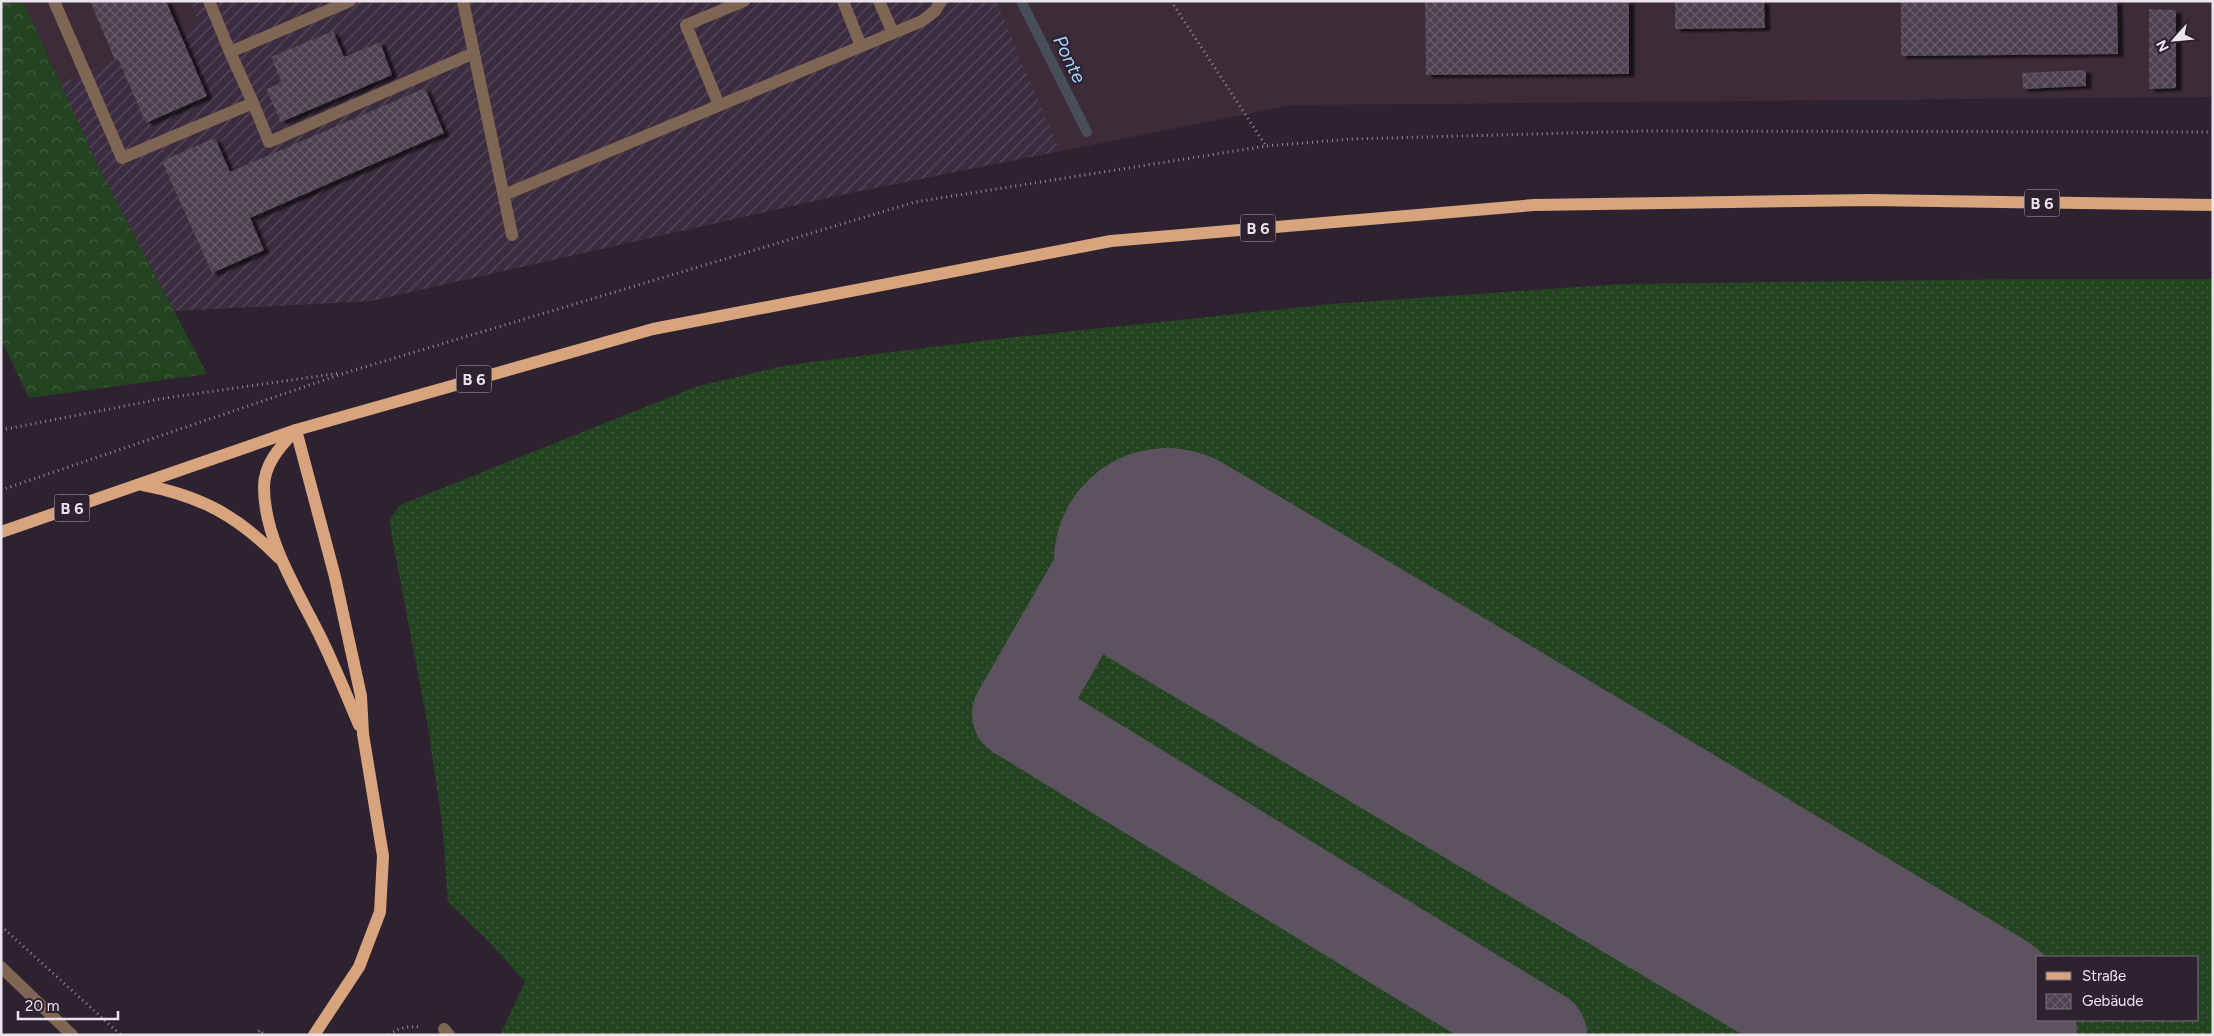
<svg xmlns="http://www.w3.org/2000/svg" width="2214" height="1036" font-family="Figtree,sans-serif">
<defs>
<pattern id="industrial-furrows" width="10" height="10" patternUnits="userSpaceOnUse" patternTransform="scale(1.25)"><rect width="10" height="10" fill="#3c2c3f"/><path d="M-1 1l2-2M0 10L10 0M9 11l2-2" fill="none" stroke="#584a5b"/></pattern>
<pattern id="grass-dots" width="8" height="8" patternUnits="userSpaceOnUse" patternTransform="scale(1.25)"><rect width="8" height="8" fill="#244320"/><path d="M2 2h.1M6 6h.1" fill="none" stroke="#445e41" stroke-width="1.8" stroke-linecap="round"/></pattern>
<pattern id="forest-crowns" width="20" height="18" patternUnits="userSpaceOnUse" patternTransform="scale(1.25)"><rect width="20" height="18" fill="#244320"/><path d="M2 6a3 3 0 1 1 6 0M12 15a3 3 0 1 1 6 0" fill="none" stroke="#445e41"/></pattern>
<pattern id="building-cross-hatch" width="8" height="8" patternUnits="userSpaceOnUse" patternTransform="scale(1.25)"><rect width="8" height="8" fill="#4e4150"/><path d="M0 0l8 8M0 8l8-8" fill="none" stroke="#685c6a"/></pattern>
<filter id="shadow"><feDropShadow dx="5.5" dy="3" stdDeviation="1" flood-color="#0009"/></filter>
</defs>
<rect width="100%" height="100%" fill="#2e2230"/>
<path fill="#3d2c37" d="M23,1h2190v96l-921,8 -447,89 -474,107 -197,10 -72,-136z"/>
<path fill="url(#industrial-furrows)" d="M190,1h806l64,150 -215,43 -474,107 -197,10 -72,-136 -42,-91 119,-52 19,-11z"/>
<path fill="url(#grass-dots)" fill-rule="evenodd" d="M2039,279h174v756h-1713l25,-53 -33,-37 -44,-43 -6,-80 -15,-101 -35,-183 -2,-19 10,-14 298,-119 89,-21 210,-26 335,-35 288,-20zM2038,957h160v63h-160z"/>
<path fill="url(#forest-crowns)" d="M1,1h22l75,165 109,208 -178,24 -28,-58z"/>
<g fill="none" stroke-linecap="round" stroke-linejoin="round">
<path stroke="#484f5b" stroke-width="10" d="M1021,1l66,131"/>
<path stroke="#5d525f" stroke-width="90" d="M1167,561l-69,12 -81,141 525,321"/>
<path stroke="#5d525f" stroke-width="226" d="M1167,561l797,474"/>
</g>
<g fill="url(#building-cross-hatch)" filter="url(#shadow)">
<path d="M90,1h76l41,95 -61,27 -28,-64 -3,1z"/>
<path d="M1425,1h204v73l-203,1z"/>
<path d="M1675,1h89l1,27 -90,1z"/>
<path d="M1901,1h216l1,53 -217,2z"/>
<path d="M2149,9l27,1v78l-27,1z"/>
<path d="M333,31l11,26 36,-15 12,33 -111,47 -15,-33 16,-6 -11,-26z"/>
<path d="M2086,70v16l-63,3 -1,-16z"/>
<path d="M425,88l19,45 -194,85 14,32 -52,23 -50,-112 53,-23 15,34z"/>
</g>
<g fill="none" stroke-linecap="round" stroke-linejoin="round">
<g stroke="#958b96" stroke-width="3" stroke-dasharray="1 4" stroke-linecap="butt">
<path d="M1171,1l95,145"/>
<path d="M1,430l165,-32 174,-25"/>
<path d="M1,490l347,-118 567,-170 351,-56 86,-7 291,-8 570,1"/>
<path d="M1,926l120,109"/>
<path d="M255,1035l5,-5 4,5"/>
<path d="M389,1035c11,-8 19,-9 32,-8"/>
</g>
<g stroke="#7f6554" stroke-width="12">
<path d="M54,1l68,157 131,-55 -23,-51"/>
<path d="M209,1l21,51 120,-51"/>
<path d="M463,1l49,234"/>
<path d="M843,1l18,45"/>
<path d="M879,1l14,32"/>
<path d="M253,103l16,39 205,-89"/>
<path d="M719,105l-33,-80 58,-24"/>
<path d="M504,195l418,-174 13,-10 6,-10"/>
</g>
<path stroke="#7f6554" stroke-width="12" d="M444,1029l5,6"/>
<path stroke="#7f6554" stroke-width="12" d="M1,967l71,68"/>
<g stroke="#d7a47e" stroke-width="12">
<path d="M296,430l39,147 26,119 2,38 20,122 -3,56 -21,55 -45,68"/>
<path d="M294,432c-14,15 -30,32 -30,55 0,53 35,106 57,151 14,29 26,58 38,87"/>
<path d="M143,485c58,11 95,31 136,73"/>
<path d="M1,532l295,-102 357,-101 458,-88 423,-36 336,-5 343,5"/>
</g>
</g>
<g text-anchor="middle" stroke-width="5" stroke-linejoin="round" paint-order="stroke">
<g fill="#2e2230" stroke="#b3aab4" stroke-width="1">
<rect x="2024.5" y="189.5" width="35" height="27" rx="4"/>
<rect x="1240.5" y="214.5" width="35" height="27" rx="4"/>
<rect x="456.5" y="365.5" width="35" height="27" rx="4"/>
<rect x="54.5" y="494.5" width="35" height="27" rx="4"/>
</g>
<g font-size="16" font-weight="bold" fill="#ece4ed">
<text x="2042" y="209">B 6</text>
<text x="1258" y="234">B 6</text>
<text x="474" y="385">B 6</text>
<text x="72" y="514">B 6</text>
</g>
<g font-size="19" font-style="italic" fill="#a2d3fa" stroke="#2e2230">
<text transform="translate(1070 59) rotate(64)" y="7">Ponte</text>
</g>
</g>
<rect width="2214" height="1036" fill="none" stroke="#ece4ed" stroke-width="5"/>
<rect x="2036" y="956" width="162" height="65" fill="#2e2230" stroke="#7a707c"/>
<rect x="2046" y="972" width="25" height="8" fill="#d7a47e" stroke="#7a707c"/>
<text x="2082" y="981" font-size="15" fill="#ece4ed">Straße</text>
<rect x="2046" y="994" width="25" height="15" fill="url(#building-cross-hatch)" stroke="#7a707c"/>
<text x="2082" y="1006" font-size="15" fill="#ece4ed">Gebäude</text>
<g transform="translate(2174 40) rotate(243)" stroke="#2e2230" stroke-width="4" paint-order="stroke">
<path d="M0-4L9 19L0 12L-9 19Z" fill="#ece4ed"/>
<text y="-8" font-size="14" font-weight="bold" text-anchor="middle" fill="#ece4ed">N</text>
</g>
<path d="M18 1011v8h100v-8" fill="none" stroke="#ece4ed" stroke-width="2.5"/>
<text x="25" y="1011" font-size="15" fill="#ece4ed" stroke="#2e2230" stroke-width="4" paint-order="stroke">20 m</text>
</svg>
